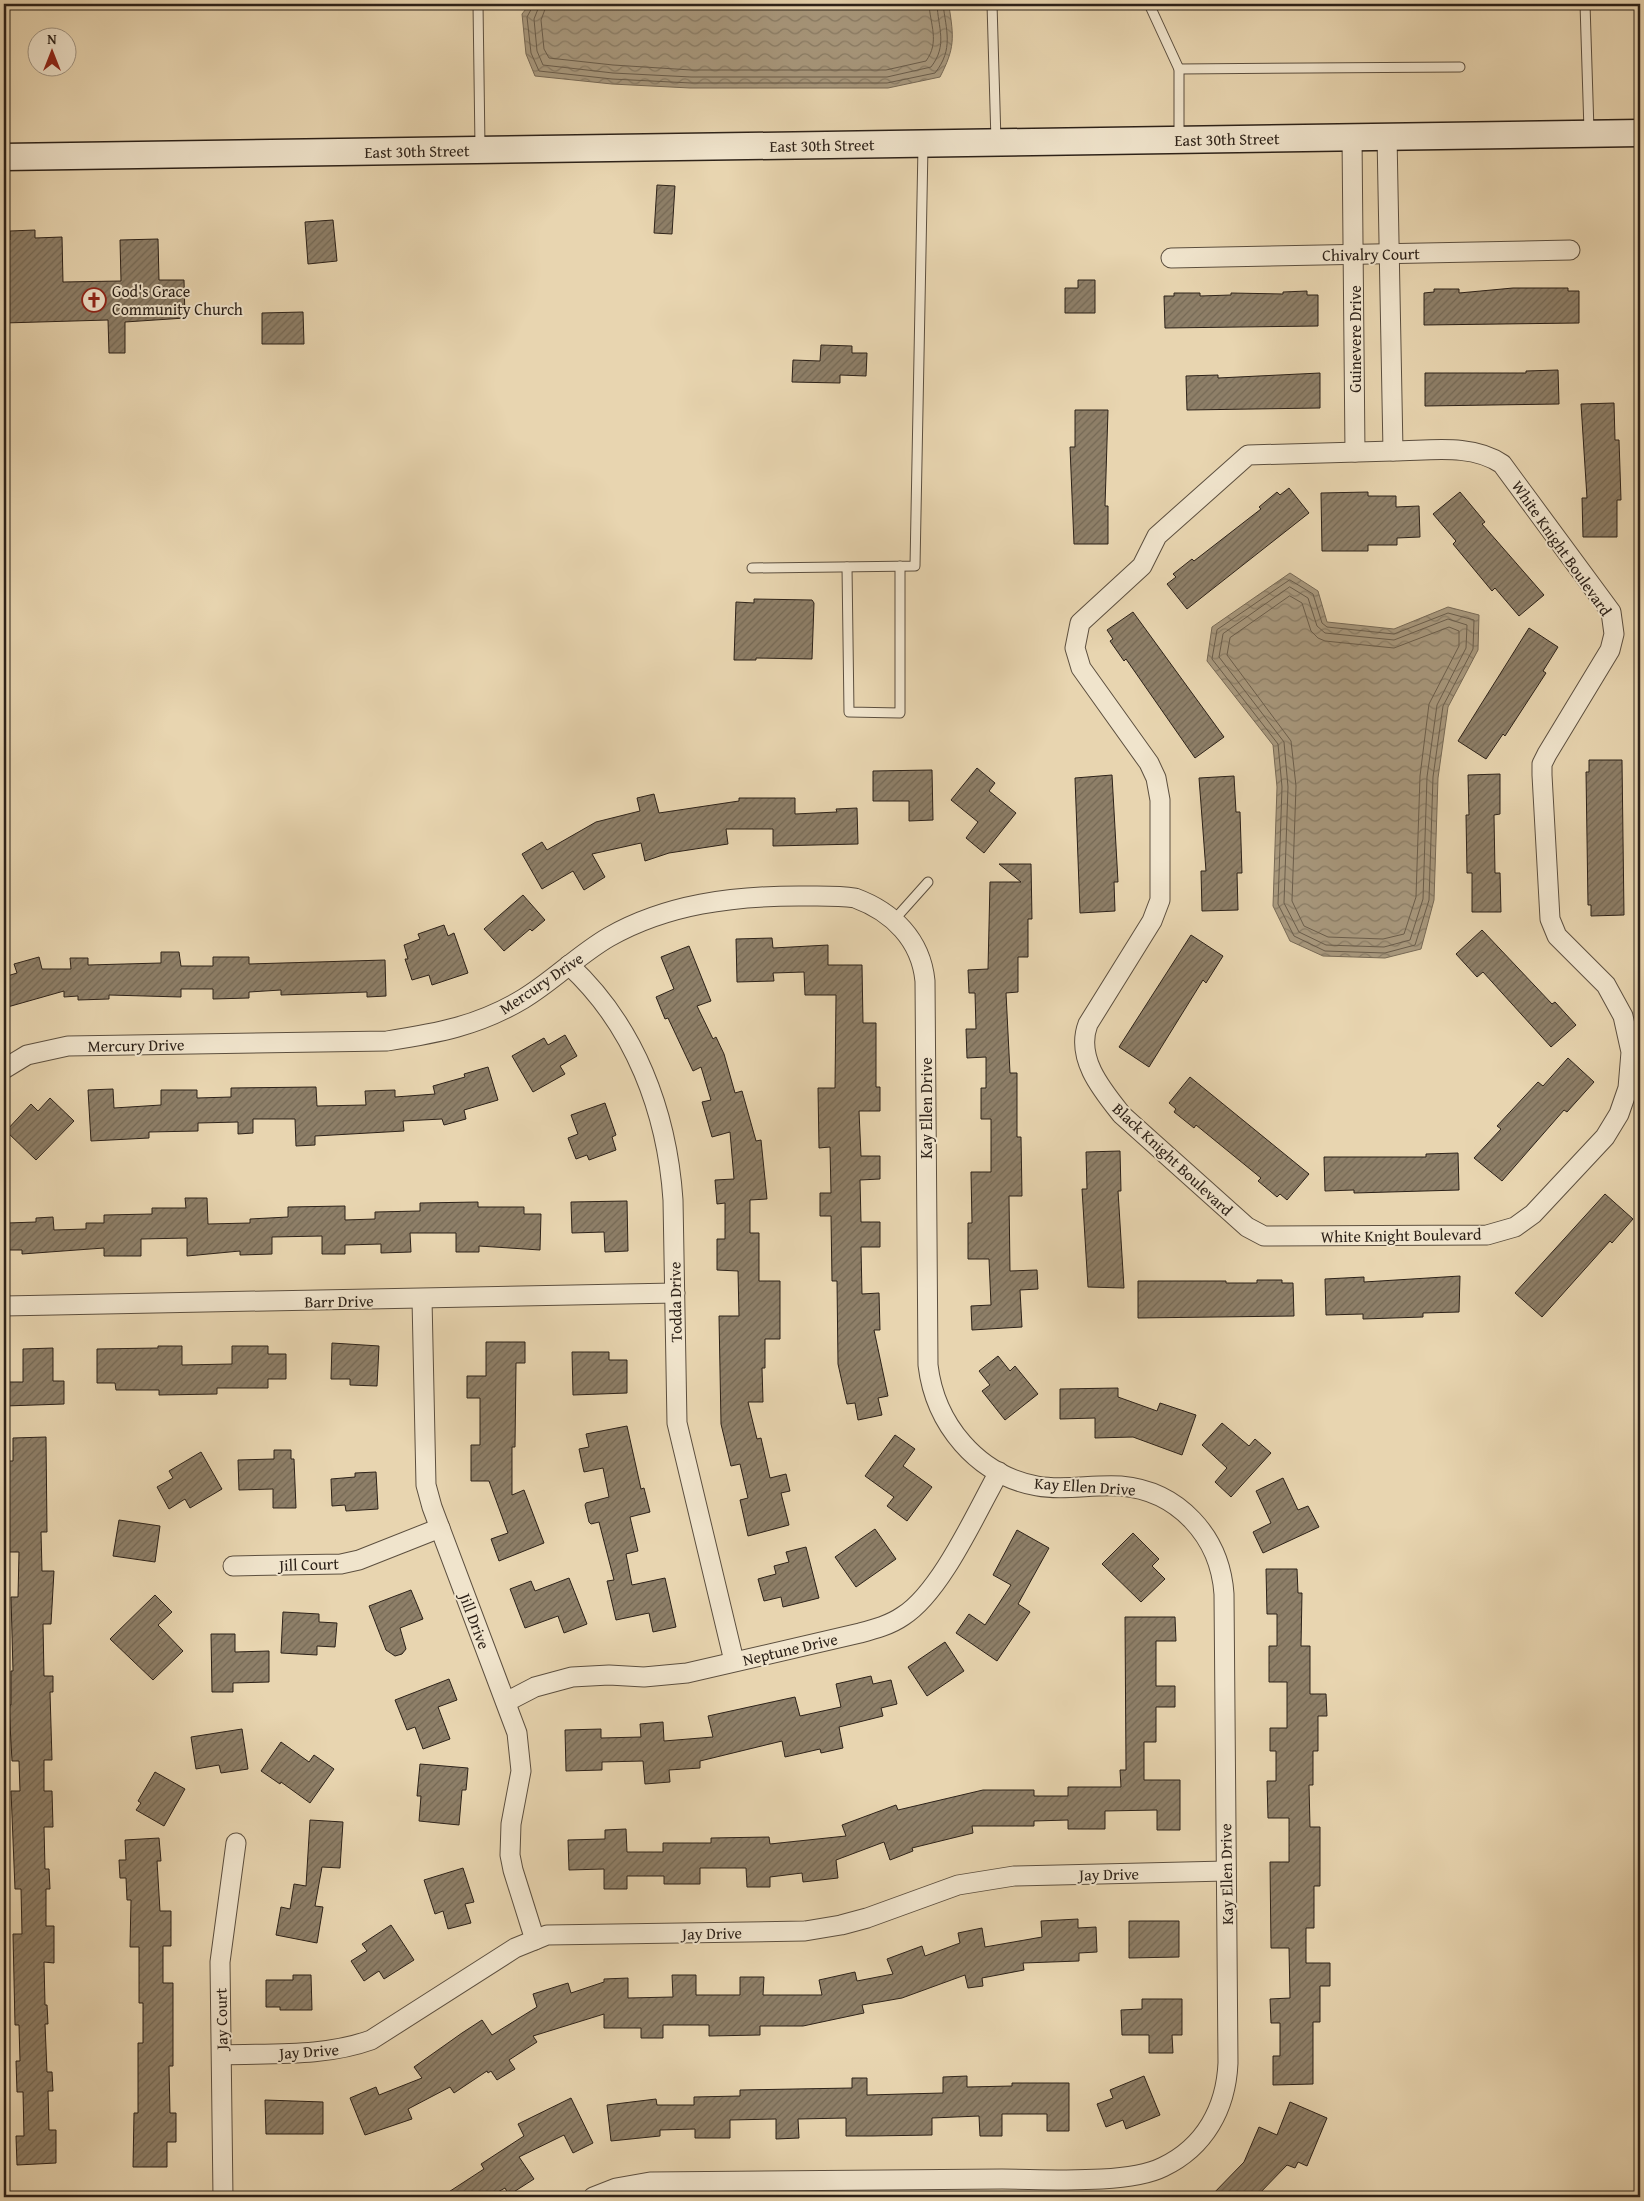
<svg xmlns="http://www.w3.org/2000/svg" width="1644" height="2201" font-family="'Gentium Book Plus',serif">
<defs>
<pattern id="water-waves" width="16" height="10" patternUnits="userSpaceOnUse" patternTransform="scale(1.25)"><rect width="16" height="10" fill="#a8987d"/><path d="M0 5q4-4 8 0t8 0" fill="none" stroke="#897c66"/></pattern>
<pattern id="building-hatch" width="6" height="6" patternUnits="userSpaceOnUse" patternTransform="scale(1.25)"><rect width="6" height="6" fill="#8e7f68"/><path d="M-1 1l2-2M0 6l6-6M5 7l2-2" fill="none" stroke="#746855"/></pattern>
</defs>
<rect width="100%" height="100%" fill="#e8d5b0"/>
<filter id="stains"><feTurbulence type="fractalNoise" baseFrequency=".004" numOctaves="4"/><feColorMatrix values="0 0 0 0 .2 0 0 0 0 .09 0 0 0 0 .02 0 0 0 .5 -.17"/></filter>
<radialGradient id="worn" r=".72"><stop offset=".6" stop-color="#630" stop-opacity="0"/><stop offset="1" stop-color="#630" stop-opacity=".3"/></radialGradient>
<g fill="url(#water-waves)" stroke="#776955">
<path d="M530,4h415l4,2c5,32 6,42 -9,71l-52,11h-198l-78,-4 -77,-8 -9,-22 -4,-40z"/>
<path d="M1290,573l28,18 9,31 67,7 54,-22 31,8 -1,35 -30,57 -10,71 -4,122 -13,49 -36,9 -62,-2 -33,-15 -17,-35 4,-119 -4,-42 -66,-84 5,-34z"/>
</g>
<g fill="none" stroke-linecap="round" stroke-linejoin="round">
<g stroke="#6a5d4b" stroke-width="1">
<path d="M534,4l-7,13 4,36 8,18 73,8 79,4h196l48,-10c19,-24 11,-43 8,-69"/>
<path d="M540,4l-6,15 3,32 6,14 70,8 78,4h196l44,-10c17,-22 7,-39 6,-63"/>
<path d="M547,4l-6,16 3,29 5,9 64,7 78,5h195l40,-9c14,-19 4,-37 3,-57"/>
<path d="M1290,580l23,14 9,29 5,4 67,7 54,-21 26,7 -1,29 -30,57 -10,71 -4,123 -14,45 -30,8 -60,-2 -31,-15 -16,-32 4,-117 -4,-43 -66,-85 5,-29z"/>
<path d="M1290,587l18,11 9,28 8,7 69,7 54,-21 19,6 -1,23 -29,57 -10,72 -4,122 -13,41 -26,7 -58,-2 -27,-13 -15,-29 4,-116 -4,-45 -65,-85 4,-23z"/>
<path d="M1290,596l12,7 9,28 7,7 7,3 69,7 55,-21 10,4v15l-30,58 -9,72 -4,121 -12,37 -21,5 -55,-2 -24,-11 -12,-25 4,-115 -5,-45 -64,-86 3,-17z"/>
</g>
</g>
<g fill="url(#building-hatch)" stroke="#2d2219">
<path d="M657,185l18,1 -3,48 -18,-1z"/>
<path d="M333,220l4,41 -29,3 -3,-42z"/>
<path d="M35,230v8l27,-1 1,45 58,-1 -1,-41 38,-1 1,41h25l1,38 -60,4v31h-16l-1,-33 -104,3v-83h6v-9z"/>
<path d="M1078,280h17v33h-30v-25h13z"/>
<path d="M1513,288h55v3h11v32l-155,2v-32l10,-1v-3h25v4z"/>
<path d="M1307,291v4h11v31l-153,2 -1,-32h10v-3h26v3l31,-1v-2l52,1v-2z"/>
<path d="M303,312l1,32h-42v-31z"/>
<path d="M821,345l31,1v7h15l-1,23 -26,-1v8l-48,-1 1,-22 27,1z"/>
<path d="M1558,370l1,34 -134,2v-33h101v-2z"/>
<path d="M1320,373v35l-133,2 -1,-34 32,-1v3z"/>
<path d="M1614,403l1,37h4l2,60h-4v37h-34l-1,-39h5l-6,-94z"/>
<path d="M1075,410h33l-3,96h3v38h-34l-4,-97h5z"/>
<path d="M1289,488l20,25 -122,96 -20,-25 9,-7 -3,-3 19,-15 2,2 67,-52 -2,-2 18,-15 3,3z"/>
<path d="M1368,492v4h28v11l23,-1 1,31 -23,1v7h-29v6h-46l-1,-58z"/>
<path d="M1460,492l25,30 -3,2 62,71 -25,21 -24,-28 -3,3 -39,-47 3,-3 -23,-27z"/>
<path d="M754,599l58,1 2,3 -2,56 -56,-1v2h-22l2,-58 18,1z"/>
<path d="M1133,612l91,125 -29,21 -69,-99 -2,2 -14,-20 3,-2 -6,-9z"/>
<path d="M1529,628l29,19 -15,24 3,2 -41,63 -2,-2 -17,25 -28,-18z"/>
<path d="M1589,760h33l2,155 -33,1v-11h-3l-2,-133h3z"/>
<path d="M977,768l18,15 -6,8 27,22 -32,40 -18,-15 12,-16 -27,-22z"/>
<path d="M932,770l1,50 -24,1v-20h-36v-30z"/>
<path d="M1500,774v40l-6,1 1,58h5l1,39h-29v-39h-5l-1,-58h3l-1,-40z"/>
<path d="M1112,775l6,107h-4l1,29 -35,2 -5,-135z"/>
<path d="M1234,776l2,36h4l2,61h-5l1,37 -36,1 -1,-40h5l-7,-93z"/>
<path d="M654,794l5,19 80,-12v-3h56v16l42,-2 -1,-3 21,-1 1,36 -85,2v-17h-47l2,15 -59,9 -24,8 -4,-18 -49,11 13,23 -21,13 -11,-19 -31,18 -20,-35 20,-12 5,8 49,-28 44,-11 -3,-13z"/>
<path d="M999,864h32l1,55h-4v38h-10v35l-12,1 4,80h7v64h4l1,59h-13l1,75 27,-1 1,19 -18,1 2,37 -50,3 -1,-24 20,-1 -2,-46h-21v-36h4l-1,-51h20v-53h-10v-31h5v-31l-19,1 -1,-29h10l-1,-36h-6l-1,-23 20,-1 2,-87h31z"/>
<path d="M523,895l22,25 -13,11 -2,-2 -26,22 -20,-22z"/>
<path d="M444,925l4,11 6,-3 14,40 -36,12 -3,-10 -17,5 -7,-21h3l-4,-14 16,-6 -2,-5z"/>
<path d="M1482,930l70,74 3,-2 21,23 -25,22 -68,-75 -6,5 -21,-23z"/>
<path d="M1191,935l32,21 -17,27 -3,-3 -54,87 -30,-20z"/>
<path d="M772,938l1,10 55,-3v20h34l1,58h13v64h4v24h-21l2,45h19v23l-20,1 1,42h19v25h-19l1,47 17,-1 1,37h-6l14,66 -10,2 4,17 -24,5 -3,-17 -8,1 -9,-40 -1,-83h-5l-1,-65h-11v-23h11l-1,-46 -11,1 -1,-60h17l1,-93h-31l-1,-23 -31,1 1,8 -37,1 -1,-43z"/>
<path d="M689,946l22,55 -14,5 16,33 3,-2 8,17 11,39 7,-2 14,50 5,-1 6,59 -17,1v33h9v48h21v58h-15v29h-3l1,34h-15l9,37 4,-1 9,40 16,-4 4,17 -9,2 8,32 -41,11 -8,-36 8,-2 -8,-34 -9,2 -10,-42 -2,-108h20l-1,-45 -21,-1v-31h8v-36l-8,1 -2,-24 19,-1 -4,-47 -18,5 -10,-35 9,-2 -10,-33 -8,4 -25,-53 -3,1 -9,-22 18,-8 -13,-32z"/>
<path d="M161,952h18l2,14h32v-9h36v7l136,-4 1,36 -19,1v-5l-86,3v-5l-32,2v6l-36,1v-10h-32v8l-72,-2v4l-31,1v-4l-14,1v-6l-60,17v-31l13,-4 -3,-9 25,-7 3,12h29l-1,-11h18v7l73,-2z"/>
<path d="M565,1035l12,21 -17,10 5,8 -32,18 -21,-36 32,-18 4,7z"/>
<path d="M1568,1058l26,24 -27,30 -3,-2 -62,71 -28,-23 27,-29 -4,-3 41,-44 5,4z"/>
<path d="M488,1067l10,33 -34,10 2,9 -22,6 -2,-6 -39,2 1,10 -89,5v9l-19,1 -1,-27h-42v14l-15,1v-12l-40,1v8l-49,1v6l-58,3 -3,-51 25,-1 1,19 47,-3v-15h36v8l34,-1v-9l85,-1 1,19 49,-1 -1,-14 30,-1v7l40,-3 -2,-8 32,-9 -1,-3z"/>
<path d="M1190,1077l119,97 -22,26 -7,-6 -3,3 -19,-16 3,-3 -65,-53 -2,3 -20,-16 2,-3 -7,-6z"/>
<path d="M50,1098l24,23 -38,39 -30,-29 25,-27 7,7z"/>
<path d="M605,1103l11,32 -4,2 4,13 -27,10 -2,-5 -11,4 -8,-21 10,-4 -7,-19z"/>
<path d="M1120,1151l1,40h-3l6,97 -36,-1 -6,-98h5l-1,-37z"/>
<path d="M1458,1153l1,37 -105,3v-3l-29,1 -1,-34h102v-3z"/>
<path d="M1605,1194l28,25 -21,24 -2,-2 -68,76 -27,-24z"/>
<path d="M185,1198h22l1,26 42,-1v-4l38,-2v-10l57,-1v14l30,-1v-7l45,-1v-8l58,-1v5h46v7h17l-1,36 -61,-4v6h-23v-19h-46l1,19 -30,1v-9l-36,1v9h-23v-18l-50,1v17l-32,1v-4l-53,5v-18l-46,1v17h-37v-8l-82,6v-4h-13l-1,-27 28,-1v-4l17,-1 1,13 32,-1v-6h18v-8l48,-1v-6h34z"/>
<path d="M627,1201l1,50 -23,1 -1,-20 -32,1 -1,-31z"/>
<path d="M1460,1276l-1,36 -36,1v4l-60,2v-5l-37,1 -1,-36 39,-2v5z"/>
<path d="M1257,1280h25v3h11l1,33 -156,2v-37h88v2h31z"/>
<path d="M486,1342h39v21h-9l-1,84h-3v48l12,-5 20,53 -45,18 -8,-22 17,-6 -19,-52h-18v-36h9v-47h-13v-22h19z"/>
<path d="M332,1343l47,3 -2,40 -27,-1v-6h-19z"/>
<path d="M158,1346h24v19l50,-1v-18h36v8h18v25h-18v9h-51v6l-58,1v-5h-43l-1,-7h-18v-34l61,-1z"/>
<path d="M53,1348v33h11v23l-59,2v-24h18v-33z"/>
<path d="M572,1352h37v8h18v33l-54,2z"/>
<path d="M998,1356l12,15 5,-5 23,28 -33,26 -23,-29 8,-6 -11,-14z"/>
<path d="M1118,1388v9l39,14 3,-8 36,12 -14,40 -49,-18 -38,1v-20l-35,1v-30z"/>
<path d="M1222,1423l27,23 6,-7 16,14 -40,44 -16,-15 12,-14 -25,-23z"/>
<path d="M627,1426l14,63 3,-1 6,24 -20,5 8,34 -12,3 6,31 33,-7 11,49 -23,5 -4,-19 -33,7 -9,-39 7,-1 -15,-58 -8,2 -2,-2 -4,-17 1,-2 23,-6 -6,-29 -19,4 -5,-23 10,-2 -3,-13z"/>
<path d="M895,1435l20,14 -12,17 29,21 -25,34 -20,-15 7,-9 -29,-21z"/>
<path d="M46,1437l1,95h-6l1,39h12l-3,53h-8l1,52h9v16h-3l2,68h-8v31h8l1,36h-9l1,42h4l1,20h-4v37h8v37l-10,-1 1,43h2l1,19h-3l2,48h5l1,19h-5l1,39h7v33l-39,2 -1,-29h8l-1,-44h-6l-1,-31h4l-1,-36h-4l-2,-91h9l-1,-45h-6l-4,-98h9l-1,-30h-7l-3,-56h2v-34h2l-2,-74h7l1,-45h-12l-2,-91h8v-23z"/>
<path d="M274,1450h17v9h3l2,49h-23v-19l-34,1 -1,-30 36,-1z"/>
<path d="M201,1452l21,37 -32,19 -5,-9 -16,10 -12,-22 16,-9 -4,-7z"/>
<path d="M376,1472l2,37 -32,2 -1,-6 -13,1 -1,-27 24,-2v-4z"/>
<path d="M1283,1478l15,32 10,-4 11,21 -56,26 -10,-21 18,-9 -15,-32z"/>
<path d="M119,1520l41,6 -5,36 -42,-6z"/>
<path d="M875,1529l21,30 -40,28 -21,-30z"/>
<path d="M1017,1530l32,18 -31,56 12,8 -33,49 -41,-28 13,-19 16,11 26,-40 -18,-10z"/>
<path d="M1133,1533l26,26 -7,7 13,13 -24,23 -39,-38z"/>
<path d="M806,1547l13,51 -36,9 -2,-10 -17,4 -6,-22 18,-5 -2,-8 15,-4 -3,-10z"/>
<path d="M1266,1569h31l1,24h4l-1,53h9v48h16l1,22h-9v35h-5v34h-4l1,42h10v59h-6v42h-8v35h24v23h-10v36h-7v62l-40,1v-29h7v-33h-9l-1,-24 20,-1 -1,-50h-18l-1,-86h19v-44h-21l-1,-37h9v-30h-6v-23h17v-46h-18v-36h8v-32h-10z"/>
<path d="M569,1578l18,46 -23,9 -6,-17 -33,12 -15,-39 21,-8 4,10z"/>
<path d="M411,1590l12,29 -23,9 6,21 -4,5 -7,2 -9,-6 -17,-44z"/>
<path d="M155,1595l17,17 -14,13 25,26 -30,29 -43,-41z"/>
<path d="M283,1612l36,2v8l18,1 -2,24 -18,-1v9l-36,-2z"/>
<path d="M1125,1617h50l1,24h-20v45h19v21h-19v35h-12v38h36v50h-23v-20l-52,1v18h-37v-9l-34,1v5h-62l1,7 -61,15 1,3 -23,9 -6,-18 -48,18 2,18 -35,4 -1,-9 -32,4v10h-23l-1,-19h-46v16h-36v-8h-37v13h-23v-20l-35,1 -1,-30 37,-1v-9l21,-1 1,23h36v-9h48v-5l58,-1 1,7 76,-8 -4,-11 54,-20 2,5 85,-20h51v6h34v-9h53l-1,-17h6z"/>
<path d="M211,1634h24v18l34,-1v31l-36,1v9h-21z"/>
<path d="M945,1642l19,29 -37,25 -19,-29z"/>
<path d="M871,1676l2,8 18,-4 6,24 -16,4 2,8 -44,11 4,21 -22,5 -1,-4 -35,8 -3,-16 -82,20v7l-31,2 1,12 -25,2 -2,-23 -41,1v8l-36,1 -1,-41 36,-1v9l40,-1 -1,-13 23,-2 1,19 49,-4 -5,-21 87,-19 5,19 41,-9 -5,-23z"/>
<path d="M449,1679l8,21 -19,7 12,32 -27,10 -8,-22 -8,3 -12,-30z"/>
<path d="M242,1729l6,40 -27,4 -2,-8 -23,4 -5,-32z"/>
<path d="M281,1742l28,20 5,-7 20,14 -24,34 -29,-21 -1,2 -19,-13z"/>
<path d="M420,1764l48,4 -2,22h-4l-3,35 -40,-4 2,-25h-4z"/>
<path d="M155,1772l30,17 -21,37 -28,-16 5,-7 -3,-2z"/>
<path d="M310,1820l33,2 -3,46 -18,-1 -7,39 8,1 -6,36 -41,-8 5,-28 9,2 4,-25 12,2z"/>
<path d="M159,1838l2,23h-4l3,50h11v35h-8v37h10v83h-4l1,47h6v29h-9v25h-34l1,-54h4v-70h5v-40h-4v-56h-9l1,-47h-4l-1,-22h-6l-1,-18h7l-1,-20z"/>
<path d="M463,1868l11,34 -9,2 6,19 -23,6 -5,-18 -8,3 -11,-34z"/>
<path d="M1078,1919v9l18,-1 1,25 -18,1v8l-56,2 1,7 -42,8 1,8 -15,2 -3,-13 -63,23 -40,7 2,8 -61,13h-43v9l-51,1v-11h-46v13h-22v-10h-37v-14l-71,22 4,6 -28,18 6,9 -18,11 -6,-9 -3,2 -1,-2 -33,22 -4,-6 -42,22 4,10 -47,16 -15,-37 26,-11 3,8 43,-17 -8,-11 48,-34 20,-13 10,15 45,-28 -4,-13 35,-11 3,10 33,-11v-3l24,-1v20l45,-1 -1,-22h24v20h44v-18h24l-1,18h59l-3,-15 36,-8 2,9 36,-7 -6,-15 35,-13 3,10 35,-13 -2,-10 24,-5 3,19 57,-10 -1,-16z"/>
<path d="M1129,1921h50v36l-50,1z"/>
<path d="M391,1925l23,35 -30,19 -5,-8 -15,10 -13,-20 16,-10 -5,-7z"/>
<path d="M293,1975h18l1,35h-32v-3h-14v-27h27z"/>
<path d="M1142,1999h40v36h-10l1,18h-24v-18h-27l-1,-25 21,-1z"/>
<path d="M967,2076v11l45,-1v-3h57v48h-22v-17h-45v22h-22l-1,-20 -47,2v17l-60,1h-26v-18l-48,1 1,19 -23,1v-20l-46,1v18h-35v-9l-35,1v6l-49,5 -4,-36 49,-6 1,6h37v-8l46,-1v-6l112,-2v-10h15v17l76,-2v-16z"/>
<path d="M1144,2076l16,39 -34,14 -3,-9 -17,7 -9,-23 16,-6 -3,-8z"/>
<path d="M571,2098l22,45 -20,10 -9,-18 -45,22 15,22 -25,16 -4,-7 -16,9h-48l43,-28 -3,-5 43,-28 -6,-12z"/>
<path d="M265,2100l58,2v32h-57z"/>
<path d="M1290,2102l37,16 -20,48 -9,-4 -3,6 -8,-3 -31,32h-46l34,-35 15,-35 18,8z"/>
</g>
<g fill="none" stroke-linecap="round" stroke-linejoin="round">
<g stroke="#5c4f3f" stroke-width="11">
<g id="service">
<path d="M478,4l2,143"/>
<path d="M992,4l4,137"/>
<path d="M1149,4l30,65v68"/>
<path d="M1585,4l4,127"/>
<path d="M1179,69l281,-2"/>
<path d="M847,567l2,145 51,1v-147"/>
<path d="M752,568l163,-2 8,-420"/>
<path d="M894,920l34,-38"/>
</g>
</g>
<g stroke="#5c4f3f" stroke-width="21">
<g id="minor">
<path d="M1387,136l6,315"/>
<path d="M1352,137l3,315"/>
<path d="M1171,258l399,-8"/>
<path d="M1393,451c36,0 78,-8 109,13l109,148 3,22 -4,16 -63,104 -5,10v11l8,144 7,17 49,49 17,31 8,36 -3,36 -9,26 -14,23 -72,77 -18,13 -28,8 -223,1 -17,-9 -125,-112c-20,-25 -47,-57 -34,-91l64,-103 8,-21v-100l-4,-22 -7,-15 -68,-95 -6,-20 5,-25 62,-57 15,-30 91,-81z"/>
<path d="M569,965c66,61 98,147 104,235l4,223 57,238"/>
<path d="M4,1069l23,-14 41,-9 319,-5c51,-8 91,-15 136,-42 30,-18 55,-44 86,-62 58,-33 124,-41 190,-41 18,0 38,-1 56,2 38,14 66,42 70,83l3,384c7,59 49,110 109,121 27,5 56,-2 84,0 57,5 99,50 103,108l4,469c-2,45 -23,84 -65,104 -36,18 -118,12 -161,12 -117,1 -234,2 -352,3l-34,6 -23,9"/>
<path d="M422,1299l4,186 6,22 85,226 4,38 -10,53 -1,31 3,15 22,70"/>
<path d="M4,1306l671,-13"/>
<path d="M233,1566l108,-2 18,-4 81,-32"/>
<path d="M506,1702l29,-15 37,-10 37,-2 35,2 43,-4 173,-40c15,-4 30,-8 43,-17 38,-24 73,-103 96,-144"/>
<path d="M222,2055c50,-2 102,2 149,-15l144,-92 32,-13 258,-4 36,-6 26,-7 91,-33 56,-9 212,-5"/>
<path d="M223,2197l-3,-235 16,-119"/>
</g>
</g>
<g stroke="#2d2219" stroke-width="29">
<path id="secondary" d="M4,157l1636,-24"/>
</g>
<use href="#service" stroke="#f0e4cc" stroke-width="9"/>
<use href="#minor" stroke="#f0e4cc" stroke-width="19"/>
<use href="#secondary" stroke="#f0e4cc" stroke-width="26"/>
</g>
<defs>
<g id="church-ring" transform="scale(1.25)"><circle r="9.5" fill="#f0e4cc" stroke="#8f2418" stroke-width="1.5"/><path d="M-1.2-6h2.4v3.5h3.3v2.4h-3.3V6h-2.4V-.1h-3.3v-2.4h3.3Z" fill="#8f2418"/></g>
</defs>
<g fill-rule="evenodd">
<use href="#church-ring" x="94" y="300"/>
</g>
<g text-anchor="middle" stroke-width="4" stroke-linejoin="round" paint-order="stroke">
<g font-size="16" fill="#2d2219" stroke="#f0e4cc">
<text transform="translate(1227 139) rotate(-1)" y="6">East 30th Street</text>
<text transform="translate(822 145) rotate(-1)" y="6">East 30th Street</text>
<text transform="translate(417 151) rotate(-1)" y="6">East 30th Street</text>
<text transform="translate(1371 254) rotate(-1)" y="6">Chivalry Court</text>
<text transform="translate(1355 339) rotate(-90)" y="6">Guinevere Drive</text>
<text transform="translate(1562 548) rotate(55)" y="6">White Knight Boulevard</text>
<text transform="translate(541 983) rotate(-34)" y="6">Mercury Drive</text>
<text transform="translate(136 1045) rotate(-1)" y="6">Mercury Drive</text>
<text transform="translate(926 1108) rotate(-90)" y="6">Kay Ellen Drive</text>
<text transform="translate(1173 1159) rotate(43)" y="6">Black Knight Boulevard</text>
<text transform="translate(1401 1235) rotate(-1)" y="6">White Knight Boulevard</text>
<text transform="translate(339 1301) rotate(-1)" y="6">Barr Drive</text>
<text transform="translate(675 1302) rotate(-91)" y="6">Todda Drive</text>
<text transform="translate(1085 1486) rotate(4)" y="6">Kay Ellen Drive</text>
<text transform="translate(309 1564) rotate(-2)" y="6">Jill Court</text>
<text transform="translate(475 1621) rotate(69)" y="6">Jill Drive</text>
<text transform="translate(790 1649) rotate(-13)" y="6">Neptune Drive</text>
<text transform="translate(1109 1874) rotate(-1)" y="6">Jay Drive</text>
<text transform="translate(1226 1874) rotate(-91)" y="6">Kay Ellen Drive</text>
<text transform="translate(712 1933) rotate(-1)" y="6">Jay Drive</text>
<text transform="translate(221 2019) rotate(-91)" y="6">Jay Court</text>
<text transform="translate(309 2051) rotate(-4)" y="6">Jay Drive</text>
</g>
<g font-size="16" fill="#2d2219" stroke="#f0e4cc" text-anchor="start">
<text x="112" y="297">God's Grace<tspan x="112" dy="18">Community Church</tspan></text>
</g>
</g>
<rect width="1644" height="2201" fill="none" stroke="#e8d5b0" stroke-width="20"/>
<rect x="5" y="5" width="1634" height="2191" fill="none" stroke="#2d2219" stroke-width="2.5"/>
<rect x="10" y="10" width="1624" height="2181" fill="none" stroke="#2d2219"/>
<g transform="translate(52 52)"><circle r="24" fill="#f0e4cc" stroke="#a29684"/>
<path d="M0-4L9 19L0 12L-9 19Z" fill="#8f2418"/>
<text y="-8" font-size="14" font-weight="bold" text-anchor="middle" fill="#2d2219">N</text>
</g>
<rect width="100%" height="100%" filter="url(#stains)"/>
<rect width="100%" height="100%" fill="url(#worn)"/>
</svg>
